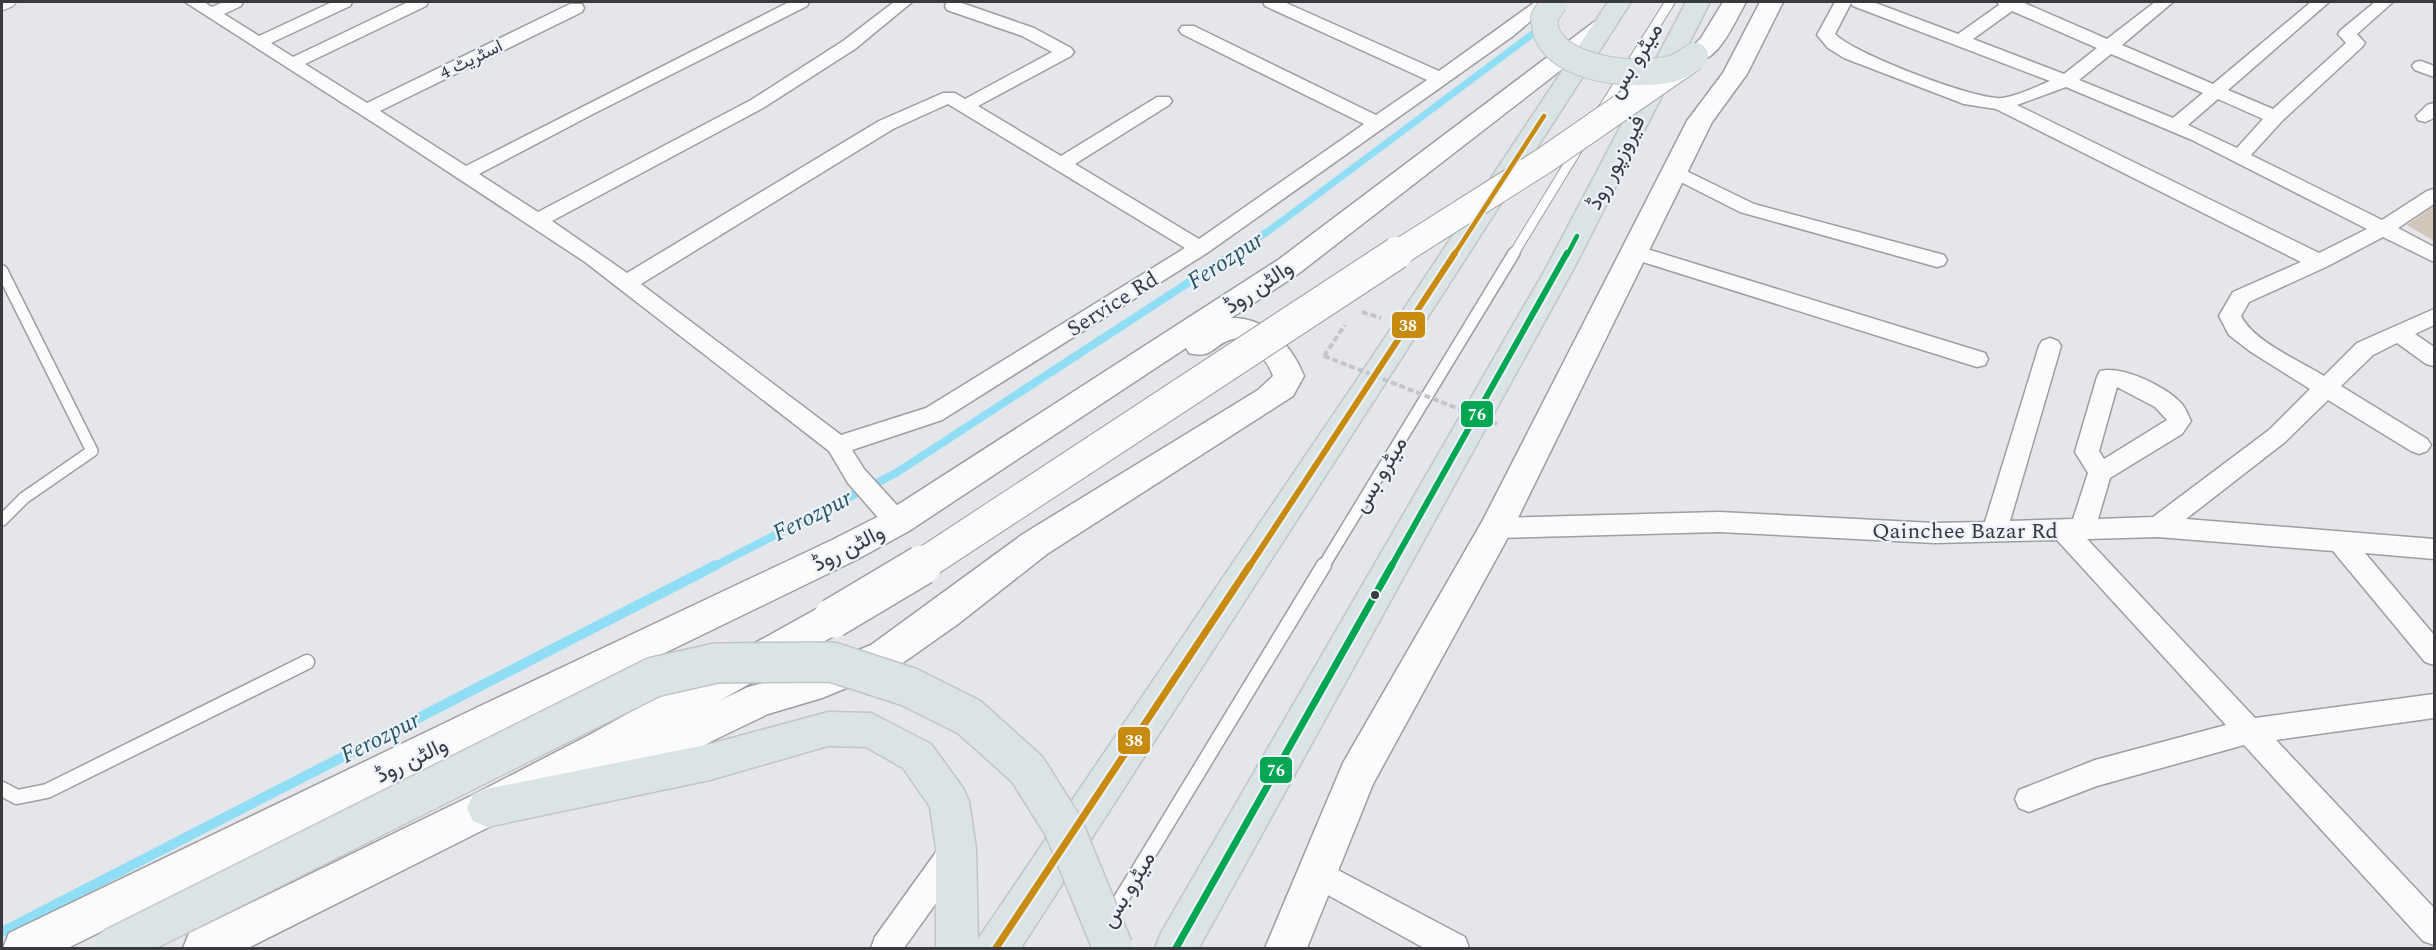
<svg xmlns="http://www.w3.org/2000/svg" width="2436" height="950" font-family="Spectral,Vazirmatn,serif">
<rect width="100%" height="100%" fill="#e4e6ea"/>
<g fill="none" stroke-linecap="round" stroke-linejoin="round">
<path stroke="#90def5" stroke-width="7" d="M1232,255l38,-25 272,-203"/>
<path stroke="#90def5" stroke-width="8" d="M713,567l183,-94 338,-220"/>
<path stroke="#90def5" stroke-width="10" d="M2,932l714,-367"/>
</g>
<path fill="#d1c8bb" d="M2434,206v35l-27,-16z"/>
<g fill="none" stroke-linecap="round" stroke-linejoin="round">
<g stroke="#9c9ea1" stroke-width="11">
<g id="lane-far2">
<path d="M2,6l9,-4"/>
<path d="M1599,115l71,-113"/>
<path d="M1513,255l69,-113"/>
</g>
</g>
<g stroke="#9c9ea1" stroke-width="14">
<g id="lane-far1">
<path d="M2,271l90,180 -68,47 -22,22"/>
<path d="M1323,567l191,-314"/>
</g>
</g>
<g stroke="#9c9ea1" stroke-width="17">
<g id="lane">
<path d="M2,789l15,8 30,-6 260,-129"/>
<path d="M1109,919l215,-354"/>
</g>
</g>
<g stroke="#9c9ea1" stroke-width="3">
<g id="street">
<path d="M185,2h19l8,5 11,-5h20l-2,4 -17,8 35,22 73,-34h20l-2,4 -79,37 22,14 115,-55h20l-2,4 -121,58 62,39 203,-99h12l2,4 -2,4 -202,99 86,55 323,-164h20l-2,4 -214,108 -114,60 59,38 213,-112 92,-59 51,-39h18l-57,47 -92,59 -211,113 75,52 252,-152 64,-28h12l10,6 87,-47 -30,-16 -75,-26 -2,-4 2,-4h12l75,26 37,20 3,4 -3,4 -93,50 83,50 96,-59h12l3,4 -3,4 -94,59 124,75 165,-115 -182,-90 -3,-4 3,-4h12l182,89 51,-35 -162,-74 -2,-4h21l155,69 96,-69h18l-40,34 -306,217 -265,167 -90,30 12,19 42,46 3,7 -3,7 -9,3 -9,-3 -40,-46 -19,-32 -244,-189 -205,-135zM948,104l237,144 -259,160 -85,27 -200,-151 252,-155z"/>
<path d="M1835,2h38l85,32 41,-29 -2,-3h25l85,37 48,-37h18l-51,43 91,39 98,-82h18l-101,88 45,19 73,-66 -8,-9 3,-4 34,-28h18l-36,32 8,9 -3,4 -80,74 -31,34 131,65 45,-29 7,-2v15l-36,24 36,19v15l-51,-25 -57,30 -77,35 -8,14c12,25 59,45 83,60l33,-33 77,-34v16l-19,9 19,13v19l-8,-2 -29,-21 -24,12 -32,31 86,53 4,6 -4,6 -8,3 -8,-3 -83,-51 -43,42 -99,77 248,20v20l-69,-6 69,82v30l-9,-3 -92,-111 -175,-14 -71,2 168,179 179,-24v24l-158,22 158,168v37l-11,-4 -179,-196 -147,41 -68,26 -10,-4 -4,-9 4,-9 76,-30 131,-35 -169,-185 -123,3 -215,-11 -223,6 -9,-3 -3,-7 3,-7 9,-3 223,-6 215,11 51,-1 54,-176 3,-5 8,-3 8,3 3,5 -51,175 63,-2 15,-46 -13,-21 22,-75 3,-6c22,-6 67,16 82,33 4,5 6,11 9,17l-9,13 -72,44 -12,41 55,-2 116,-87 41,-41 -59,-37 -22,-17 -10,-19 14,-24 68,-30 -305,-153 -32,-5 -120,-46 -16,-10 -11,-13zM1851,3l2,3 197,75c-15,6 -32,15 -48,17 -25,3 -150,-45 -167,-64zM2012,11l85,37 -33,26 -91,-35zM2111,54l92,39 -30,25 -94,-38zM2066,87l126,53 175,89 -48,24 -302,-148zM2218,99l45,20 -26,29 -49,-23zM2117,387l38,20 12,13 -63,39 -5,-8z"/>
<path d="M2421,61l13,5v11l-19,-7 -3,-4 3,-4z"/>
<path d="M2434,103v15l-9,4 -7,-2 -2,-4 11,-11z"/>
<path d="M1674,165l80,39 190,51 3,5 -3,5 -7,2 -197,-55 -73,-37 -3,-4 3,-4z"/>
<path d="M1634,245l351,108 3,6 -3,6 -8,2 -350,-110 -3,-5 3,-5z"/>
<path d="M955,837l11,4 4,10 -4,10 -62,87h-33l4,-11 69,-96z"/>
<path d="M1317,859l148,78 4,11h-45l-118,-65 -4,-10 4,-10z"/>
</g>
</g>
<g stroke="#9c9ea1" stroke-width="3">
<g id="secondary">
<path d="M1723,2h23c-13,22 -29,67 -60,59l-3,-5 18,-18z"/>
<path d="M1760,2h23l-36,72 -35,48 -199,406 -140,256 -66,164h-42l78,-185 140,-243 204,-399 36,-48z"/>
<path d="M1602,20l8,2 4,5 -4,5 -312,242 -67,44c36,-1 61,28 73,58l-11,20 -246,158 -89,70 -61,43 -75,31 -54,16 -58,28 -82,49 -14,5 -14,-5 -6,-13 4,-9 -97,52 -253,127h-65l6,-15 284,-138 118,-61 229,-127 13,-4 13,4 5,11 -5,11 -125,71 27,-13 57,-15 66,-27 152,-111 235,-144 15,-14c-4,-13 -24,-40 -40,-37 -19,4 -20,21 -44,14l-3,-5 -277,183 -53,29 -354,172 -434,216h-65l6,-15 467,-225 356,-168 53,-27 393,-253 316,-238z"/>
</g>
</g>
<g stroke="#c2c4c6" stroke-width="3">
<g id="primary">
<path d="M1608,2h23l-610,946h-85v-99l-6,-42 -27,-39 -37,-21 -38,-1 -118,34 -223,47 -14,-6 -6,-13 6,-13 14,-6 223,-45 118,-32 43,1 60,31 32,44 6,13 7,48 2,90 374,-552z"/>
<path d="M1686,2h24l-137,268 -374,678h-44l6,-15 384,-663z"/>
</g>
</g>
<g stroke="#c4c5c6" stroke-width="4" stroke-dasharray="6 3" stroke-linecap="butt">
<path d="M1362,312l19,6"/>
<path d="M1324,356l21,-31"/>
</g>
<use href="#lane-far2" stroke="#fbfbfc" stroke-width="9"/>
<use href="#lane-far1" stroke="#fbfbfc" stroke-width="11"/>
<use href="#lane" stroke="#fbfbfc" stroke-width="14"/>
<use href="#street" fill="#fbfbfc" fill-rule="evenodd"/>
<use href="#secondary" fill="#fbfbfc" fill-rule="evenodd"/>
<use href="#primary" fill="#dae4e5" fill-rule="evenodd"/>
<g stroke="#9c9ea1" stroke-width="28" stroke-linecap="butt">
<path id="secondary-bridge-far2" d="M1395,255l150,-95 146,-101"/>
</g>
<g stroke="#9c9ea1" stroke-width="34" stroke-linecap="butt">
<path id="secondary-bridge-far1" d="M919,567l478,-314"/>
</g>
<g stroke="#9c9ea1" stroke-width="42" stroke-linecap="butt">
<path id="secondary-bridge" d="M833,618l89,-53"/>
</g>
<g stroke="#c2c4c6" stroke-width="28" stroke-linecap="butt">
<path id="primary-bridge-far1" d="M1554,2l-10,16c1,6 1,13 4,18 18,35 88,41 123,33 9,-2 16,-8 24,-13"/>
</g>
<g stroke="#c2c4c6" stroke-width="42" stroke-linecap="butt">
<path id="primary-bridge" d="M113,948l541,-271 62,-14 116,-1 77,25 60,30 58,52 36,57 50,122"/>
</g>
<path stroke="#c4c5c6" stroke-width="4" stroke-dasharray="6 3" stroke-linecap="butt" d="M1324,356l176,69"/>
<use href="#secondary-bridge-far2" stroke="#fbfbfc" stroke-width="26"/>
<use href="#secondary-bridge-far1" stroke="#fbfbfc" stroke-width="32"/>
<use href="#secondary-bridge" stroke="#fbfbfc" stroke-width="39"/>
<use href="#primary-bridge-far1" stroke="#dae4e5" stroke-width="26"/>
<use href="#primary-bridge" stroke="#dae4e5" stroke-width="39"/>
<g stroke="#edf2fb" stroke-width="8">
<path id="bus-1-far2" d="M1454,255l90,-139"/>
</g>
<g stroke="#edf2fb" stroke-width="10">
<path id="bus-1-far1" d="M1249,567l206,-314"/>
</g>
<g stroke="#edf2fb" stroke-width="11">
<path id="bus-1" d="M996,948l254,-383"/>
</g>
<g stroke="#edf2fb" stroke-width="8">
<path id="bus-2-far2" d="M1567,255l10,-19"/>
</g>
<g stroke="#edf2fb" stroke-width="10">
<path id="bus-2-far1" d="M1391,567l176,-314"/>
</g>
<g stroke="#edf2fb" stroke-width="11">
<path id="bus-2" d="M1176,948l216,-383"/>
</g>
<use href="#bus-1-far2" stroke="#c78b0f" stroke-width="4.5"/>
<use href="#bus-1-far1" stroke="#c78b0f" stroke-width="6"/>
<use href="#bus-1" stroke="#c78b0f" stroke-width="7"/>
<use href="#bus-2-far2" stroke="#00a651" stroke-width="4.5"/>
<use href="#bus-2-far1" stroke="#00a651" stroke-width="6"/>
<use href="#bus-2" stroke="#00a651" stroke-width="7"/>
</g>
<circle fill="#383a3d" stroke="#edf2fb" stroke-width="2" cx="1375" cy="595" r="5"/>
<g text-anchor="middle" stroke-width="4.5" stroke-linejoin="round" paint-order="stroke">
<g font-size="18" fill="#383a3d" stroke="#edf2fb">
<text transform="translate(471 59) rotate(-26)" y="6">اسٹریٹ 4</text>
</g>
<g font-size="22" fill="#383a3d" stroke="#edf2fb">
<text transform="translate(1634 60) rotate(-58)" y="8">میٹرو بس</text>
<text transform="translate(1615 162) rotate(-63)" y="8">فیروزپور روڈ</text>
<text transform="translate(1258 286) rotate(-34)" y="8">والٹن روڈ</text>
<text transform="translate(1112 303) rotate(-32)" y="8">Service Rd</text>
<text transform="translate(1379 474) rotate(-59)" y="8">میٹرو بس</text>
<text x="1965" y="538">Qainchee Bazar Rd</text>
<text transform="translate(848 547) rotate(-27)" y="8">والٹن روڈ</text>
<text transform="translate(411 759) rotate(-26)" y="8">والٹن روڈ</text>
<text transform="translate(1127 889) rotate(-59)" y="8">میٹرو بس</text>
</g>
<g font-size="24" font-style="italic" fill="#275664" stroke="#edf2fb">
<text transform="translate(1225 260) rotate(-33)" y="8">Ferozpur</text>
<text transform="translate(812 515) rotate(-27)" y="8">Ferozpur</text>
<text transform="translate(380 737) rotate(-27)" y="8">Ferozpur</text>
</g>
</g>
<g stroke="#edf2fb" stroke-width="2">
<rect x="1391" y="311" width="35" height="28" rx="6" fill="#c78b0f"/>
<rect x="1460" y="400" width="34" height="28" rx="6" fill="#00a651"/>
<rect x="1117" y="726" width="34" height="29" rx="6" fill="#c78b0f"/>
<rect x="1259" y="756" width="34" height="28" rx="6" fill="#00a651"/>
</g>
<g font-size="16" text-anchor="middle" font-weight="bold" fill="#fff">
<text x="1408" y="331">38</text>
<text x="1477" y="420">76</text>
<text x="1134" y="746">38</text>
<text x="1276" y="776">76</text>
</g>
<rect width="2436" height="950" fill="none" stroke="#383a3d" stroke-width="6"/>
</svg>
